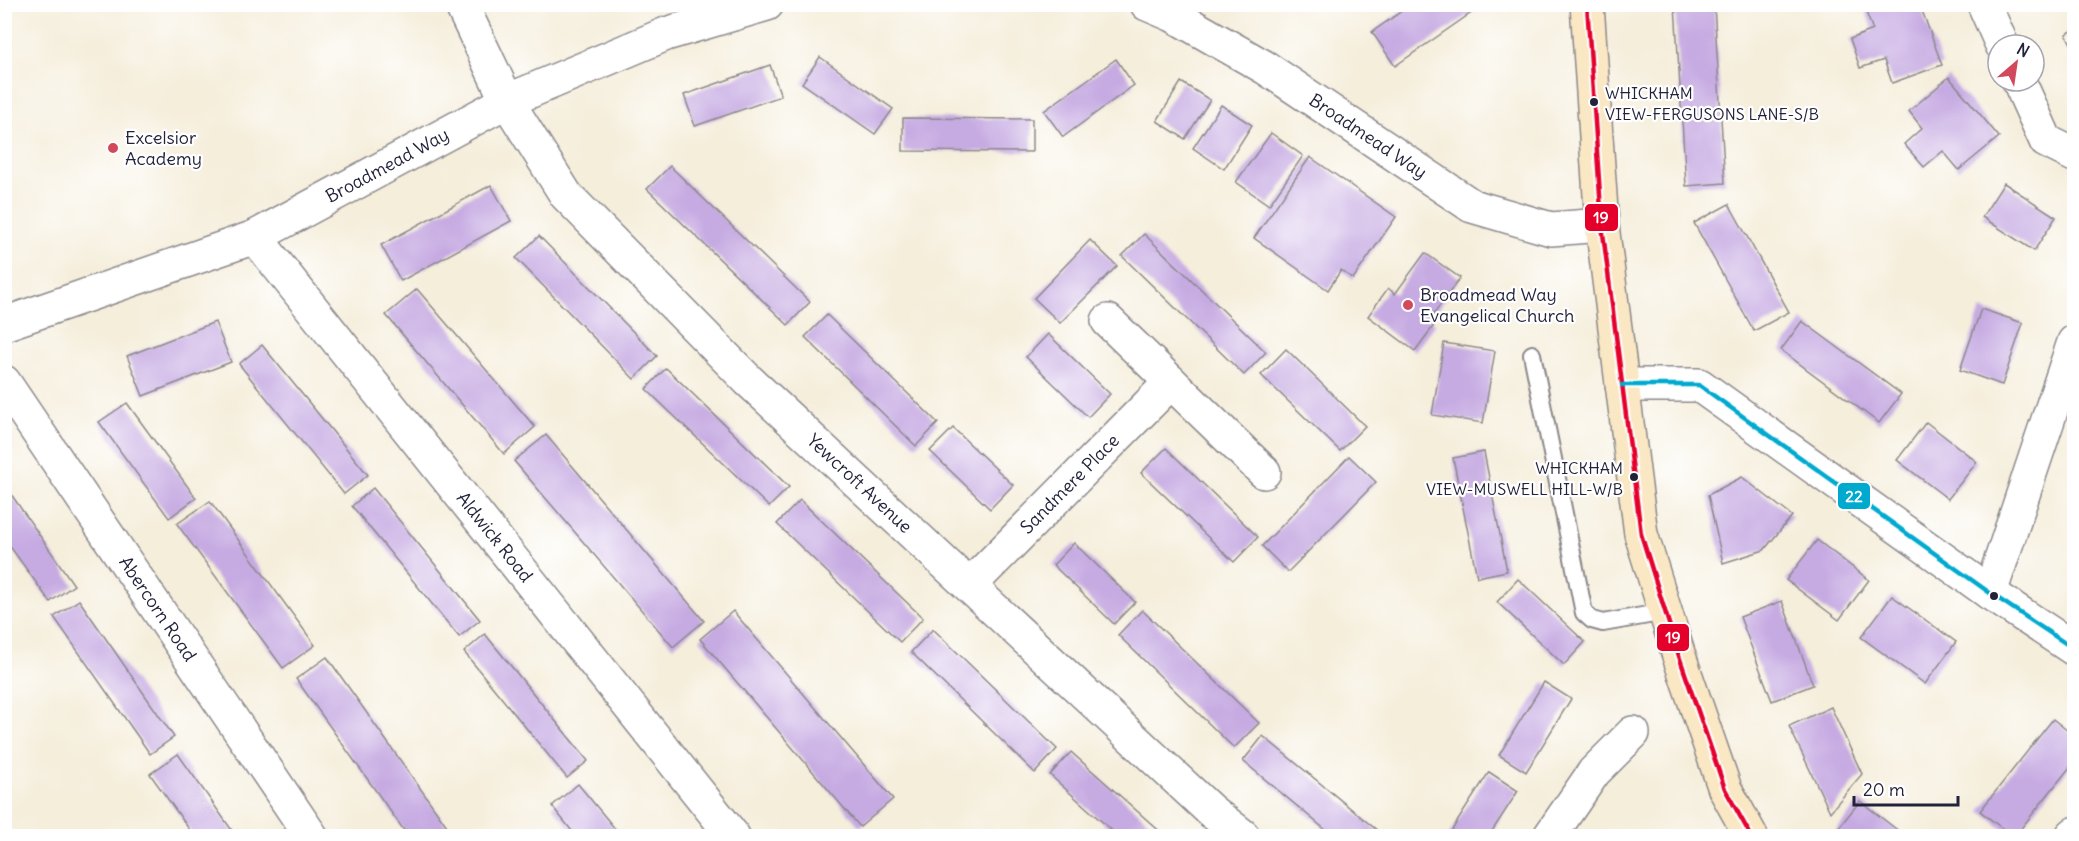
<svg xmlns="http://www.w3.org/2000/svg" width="2079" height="841" font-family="Delius,sans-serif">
<rect width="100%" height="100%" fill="#fff"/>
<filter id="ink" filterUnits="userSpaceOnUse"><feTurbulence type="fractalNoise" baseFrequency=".0167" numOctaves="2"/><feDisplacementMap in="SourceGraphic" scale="12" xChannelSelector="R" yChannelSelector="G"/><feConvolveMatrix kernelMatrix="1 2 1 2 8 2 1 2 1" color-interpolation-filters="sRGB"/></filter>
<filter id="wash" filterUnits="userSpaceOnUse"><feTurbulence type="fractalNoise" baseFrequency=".008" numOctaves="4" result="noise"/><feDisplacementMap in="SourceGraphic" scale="24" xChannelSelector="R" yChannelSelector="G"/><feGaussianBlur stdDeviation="1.35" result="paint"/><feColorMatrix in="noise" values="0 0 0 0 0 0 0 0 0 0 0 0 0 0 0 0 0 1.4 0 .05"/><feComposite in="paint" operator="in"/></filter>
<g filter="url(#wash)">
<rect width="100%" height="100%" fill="#f5eedb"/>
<g id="blocks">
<g fill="#c6aae2">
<path d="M1412,4h72l-89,62 -23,-34z"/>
<path d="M1675,5h39l11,178 -39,3z"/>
<path d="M1881,5h39l22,60 -50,18 -8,-23 -24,8 -10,-29 23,-9 -8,-20z"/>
<path d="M2074,30v20l-8,-16z"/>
<path d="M820,57l73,52 -18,25 -73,-51z"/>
<path d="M1116,59l18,26 -71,52 -19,-26z"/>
<path d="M770,65l11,31 -86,30 -11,-31z"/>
<path d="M1949,77l50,60 -40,33 -16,-19 -19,16 -20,-23 18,-16 -13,-17z"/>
<path d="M1181,82l29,18 -25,39 -28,-18z"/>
<path d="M1221,105l31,20 -28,44 -31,-21z"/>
<path d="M903,118l129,1v33l-129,-1z"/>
<path d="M1271,133l32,23 -34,49 -33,-23z"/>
<path d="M1310,157l86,60 -43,62 -12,-9 -13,20 -74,-52z"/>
<path d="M670,166l140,136 -22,23 -141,-136z"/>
<path d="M2004,183l52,34 -22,34 -52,-34z"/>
<path d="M491,185l20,36 -110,60 -20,-36z"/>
<path d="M1729,204l60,108 -35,19 -60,-108z"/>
<path d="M1144,234l122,118 -22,23 -122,-119z"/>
<path d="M539,236l118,120 -23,23 -118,-121z"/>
<path d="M1090,240l27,26 -57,57 -26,-25z"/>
<path d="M1425,253l35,25 -30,41 5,5 -20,27 -47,-35 20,-28 7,6z"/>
<path d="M417,289l118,138 -31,27 -118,-139z"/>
<path d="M1981,309l42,14 -21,62 -42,-15z"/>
<path d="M827,315l111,108 -22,23 -111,-109z"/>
<path d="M1802,321l99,73 -22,29 -98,-73z"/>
<path d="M215,322l16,40 -88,34 -16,-40z"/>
<path d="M1048,334l62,60 -22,23 -62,-60z"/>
<path d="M1444,343l51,8 -12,72 -51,-8z"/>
<path d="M262,345l106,130 -24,19 -105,-130z"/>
<path d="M1286,349l79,77 -25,25 -79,-76z"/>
<path d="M666,368l123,119 -20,20 -123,-118z"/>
<path d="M127,403l69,95 -27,20 -70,-96z"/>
<path d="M1926,422l51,40 -29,37 -51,-39z"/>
<path d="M953,428l60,57 -23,24 -60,-58z"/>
<path d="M546,435l158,186 -31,26 -159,-186z"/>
<path d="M1166,448l92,89 -24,25 -93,-89z"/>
<path d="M1484,452l23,119 -30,6 -24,-119z"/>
<path d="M1349,456l27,26 -88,90 -26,-26z"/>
<path d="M1742,477l50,39 -28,34 -41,13 -15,-68z"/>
<path d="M4,484l70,101 -24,17 -46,-64z"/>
<path d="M373,488l107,132 -21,17 -107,-131z"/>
<path d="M800,500l123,118 -23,24 -123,-118z"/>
<path d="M210,501l105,144 -32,23 -106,-144z"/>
<path d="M1817,540l52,40 -30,40 -53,-40z"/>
<path d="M1074,543l61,59 -21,22 -61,-59z"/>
<path d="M1518,579l67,63 -21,23 -67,-63z"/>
<path d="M1892,596l64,46 -31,42 -64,-47z"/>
<path d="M79,600l95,137 -24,17 -96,-137z"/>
<path d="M1782,601l31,84 -41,16 -32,-84z"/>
<path d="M1142,610l117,113 -25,25 -116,-113z"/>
<path d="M733,611l160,188 -33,28 -160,-188z"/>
<path d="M933,629l124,120 -22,24 -124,-121z"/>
<path d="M485,634l103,127 -21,17 -103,-126z"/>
<path d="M327,657l127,179h-46l-112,-157z"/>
<path d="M1544,682l27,17 -45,73 -27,-17z"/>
<path d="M1831,707l31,67 -32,38 -41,-86z"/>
<path d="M2053,719l21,17v26l-59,74h-3l-32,-25z"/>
<path d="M1263,736l121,100h-51l-90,-75z"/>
<path d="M1071,752l94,84h-47l-68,-61z"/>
<path d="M178,754l58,82h-42l-44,-62z"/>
<path d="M1489,772l29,19 -29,45h-41z"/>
<path d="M578,784l43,52h-45l-24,-30z"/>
<path d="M1860,801l45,35h-73z"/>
</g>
</g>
</g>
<g filter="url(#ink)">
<use href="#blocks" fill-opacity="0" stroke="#8c888b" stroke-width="1.5"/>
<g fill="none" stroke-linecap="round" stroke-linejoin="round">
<g stroke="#8c888b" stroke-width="20">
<path id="service" d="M1532,354l52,259 8,7 11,3 62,-11"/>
</g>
<g stroke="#8c888b" stroke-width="36">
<g id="minor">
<path id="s1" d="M461,4l46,97 59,94 182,185 463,431 32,25"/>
<path id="s2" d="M1147,4l26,11 93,53 206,138 79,23 51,-4"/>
<path d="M1984,4l18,41"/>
<path d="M2019,81l27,60 28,14"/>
<path id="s3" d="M255,237l478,599"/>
<path d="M1108,321l156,151"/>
<path id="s4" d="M4,324l251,-87 252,-136 159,-67 101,-30"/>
<path id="s5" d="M4,382l307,454"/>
<path id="s6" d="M970,585l201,-203"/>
<path d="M1990,593l84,-251"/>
<path d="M1550,836l44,-64 39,-39"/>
<path d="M2072,836l2,-2"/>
</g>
</g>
<g stroke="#8c888b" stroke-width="36">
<path id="tertiary" d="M1622,385h77l291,208 84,56"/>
</g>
<g stroke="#8c888b" stroke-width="36">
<path id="secondary" d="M1587,4l15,221 39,309 38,122 46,133 26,47"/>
</g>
<use href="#service" stroke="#fff" stroke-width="16"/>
<use href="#minor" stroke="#fff" stroke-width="33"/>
<use href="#tertiary" stroke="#fff" stroke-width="33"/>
<use href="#secondary" stroke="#fae7c3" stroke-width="33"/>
<g stroke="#fff" stroke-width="9">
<path id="bus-1" d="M1587,4l15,221 39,309 38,122 46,133 26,47"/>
</g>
<g stroke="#fff" stroke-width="9">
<path id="bus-2" d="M1622,385h77l291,208 84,56"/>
</g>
<use href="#bus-1" stroke="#e4002b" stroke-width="4.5"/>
<use href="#bus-2" stroke="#00a9ce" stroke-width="4.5"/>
</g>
</g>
<g fill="#22223b" stroke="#fff" stroke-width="2">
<circle cx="1594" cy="102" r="5"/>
<circle cx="1634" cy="477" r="5"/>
<circle cx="1994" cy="596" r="5"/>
</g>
<g fill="#d1495b" stroke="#fff" stroke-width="2">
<circle cx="113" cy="148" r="6"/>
<circle cx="1408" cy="305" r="6"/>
</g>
<g text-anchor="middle" stroke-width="4.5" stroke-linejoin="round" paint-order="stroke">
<g font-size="16" fill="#22223b" stroke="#fff" text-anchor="start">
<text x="1605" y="99">WHICKHAM<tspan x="1605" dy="21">VIEW-FERGUSONS LANE-S/B</tspan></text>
<text x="1623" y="474" text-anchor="end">WHICKHAM<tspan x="1623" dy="21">VIEW-MUSWELL HILL-W/B</tspan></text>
</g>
<g font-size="18" fill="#22223b" stroke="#fff">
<text dy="6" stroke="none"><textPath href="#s2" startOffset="258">Broadmead Way</textPath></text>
<text dy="6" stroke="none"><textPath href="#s4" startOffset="416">Broadmead Way</textPath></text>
<text dy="6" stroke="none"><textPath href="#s1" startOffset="630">Yewcroft Avenue</textPath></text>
<text dy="6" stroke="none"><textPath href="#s6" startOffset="142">Sandmere Place</textPath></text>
<text dy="6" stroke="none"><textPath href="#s3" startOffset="384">Aldwick Road</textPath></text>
<text dy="6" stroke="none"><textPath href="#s5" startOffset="274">Abercorn Road</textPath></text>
</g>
<g font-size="18" fill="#22223b" stroke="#fff" text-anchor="start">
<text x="125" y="144">Excelsior<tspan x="125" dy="21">Academy</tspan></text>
<text x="1420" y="301">Broadmead Way<tspan x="1420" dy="21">Evangelical Church</tspan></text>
</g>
</g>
<g stroke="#fff" stroke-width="2">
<rect x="1584" y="203" width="35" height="29" rx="6" fill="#e4002b"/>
<rect x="1837" y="482" width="34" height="28" rx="6" fill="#00a9ce"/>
<rect x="1656" y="623" width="34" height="29" rx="6" fill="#e4002b"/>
</g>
<g font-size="16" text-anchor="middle" font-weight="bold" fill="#fff">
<text x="1601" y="223">19</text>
<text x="1854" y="502">22</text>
<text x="1673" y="643">19</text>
</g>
<rect width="2079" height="841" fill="none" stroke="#fff" stroke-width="24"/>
<g transform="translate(2016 63) rotate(29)"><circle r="28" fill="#ffffff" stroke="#a7a7b1" stroke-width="1.5"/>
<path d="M0-4.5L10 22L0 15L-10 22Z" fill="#d1495b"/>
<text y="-9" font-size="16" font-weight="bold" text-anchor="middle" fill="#22223b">N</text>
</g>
<path d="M1854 796v9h104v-9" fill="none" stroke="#22223b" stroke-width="3"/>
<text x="1863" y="796" font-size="18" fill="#22223b" stroke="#ffffff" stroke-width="4.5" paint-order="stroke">20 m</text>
</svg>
